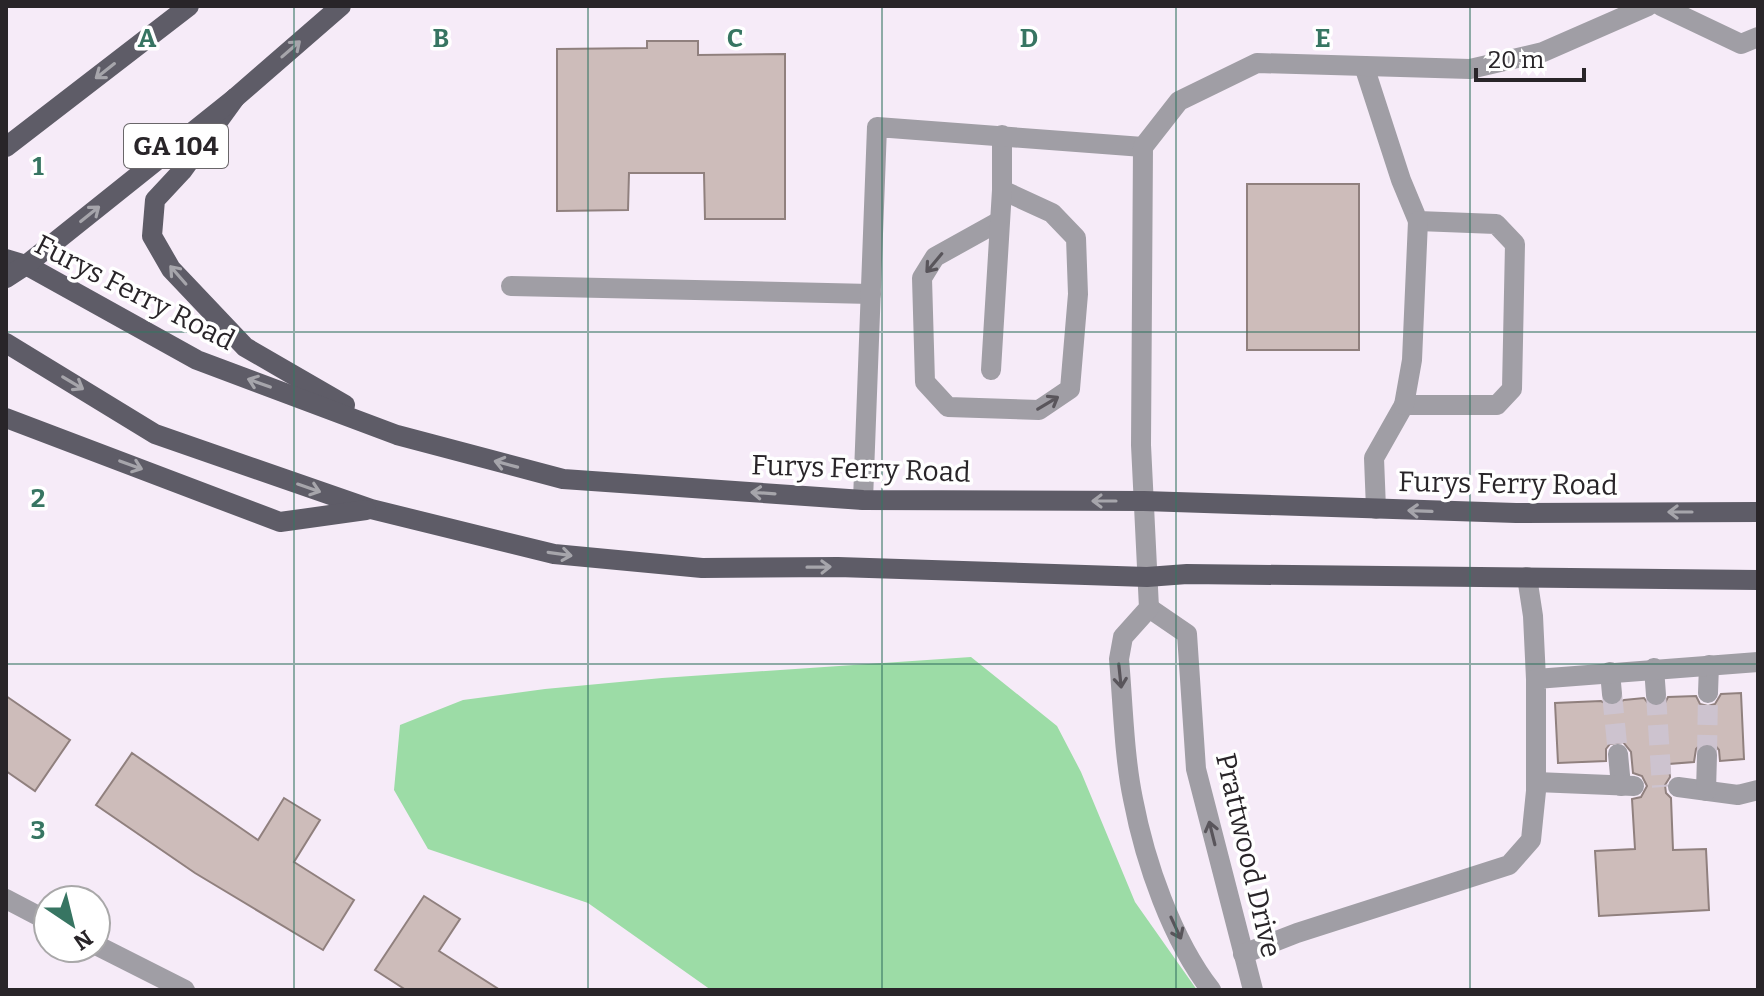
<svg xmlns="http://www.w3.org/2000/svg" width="1764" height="996" font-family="Bitter,serif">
<rect width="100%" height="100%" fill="#f6ebf8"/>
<path fill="#9cdca6" d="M971,657l86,69 24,46 54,130 62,88h-486l-123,-87 -160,-54 -34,-59 6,-65 63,-25 82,-11 117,-11z"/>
<g fill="#cdbcba" stroke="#90807e" stroke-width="2">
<path d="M647,41h51v14l87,-1v165h-80l-1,-46h-75l-1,37 -71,1v-162l90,-1z"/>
<rect x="1247" y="184" width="112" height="166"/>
<path d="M1741,693l3,66 -24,2 -1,-11 -5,-6 -12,-1 -6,6 -2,13 -25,2 1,13 -5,8 1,8 5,5 2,52 33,-1 3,61 -110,6 -4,-65 40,-2 -3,-50 9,-2 6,-11 -5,-10 -9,-3 -2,-21 -8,-10 -13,2 -4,5v12l-48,2 -3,-60 46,-2 11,6 12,-7 20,-2 6,8 6,2 8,-3 4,-8 28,-1 4,8 8,2 7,-2 6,-10z"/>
<path d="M6,696l64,44 -35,51 -29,-20z"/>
<path d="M132,753l126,87 26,-42 36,22 -26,42 60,38 -31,50 -128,-77 -99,-68z"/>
<path d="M424,896l36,23 -21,32 61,39h-94l-31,-20z"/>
</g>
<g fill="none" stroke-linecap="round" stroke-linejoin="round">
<g stroke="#cdc3cf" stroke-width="20" stroke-dasharray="20 10" stroke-linecap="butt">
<path d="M1612,694l6,60"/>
<path d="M1656,695l6,92"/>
<path d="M1707,755l1,-62"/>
</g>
<g stroke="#a09ea5" stroke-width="20">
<path d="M1661,6l80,38 17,-7"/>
<path d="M1364,66l37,114 17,41 78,3 19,20 -3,145 -15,16h-93l-30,53 2,51"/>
<path d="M998,222l-63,35 -13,21 3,104 23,25 91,3 31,-21 8,-95 -2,-56 -24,-25 -50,-23"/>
<path d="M511,286l360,8"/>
<path d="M991,370l11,-180v-55"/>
<path d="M1404,405l8,-45 6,-139"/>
<path d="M863,500l14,-373 266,20"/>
<path d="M1527,577l6,39 3,63"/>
<path d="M1149,608l38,26 9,135 57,221"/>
<path d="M1654,668l2,27"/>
<path d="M1610,672l2,22"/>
<path d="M1708,693l1,-28"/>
<path d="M1618,754l3,32"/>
<path d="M1536,782l98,4"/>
<path d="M1678,787l60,8 20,-5"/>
<path d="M1706,791l1,-36"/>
<path d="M6,899l42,22"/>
<path d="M96,945l89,45"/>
<path d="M1243,954l54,-21 212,-68 22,-25 5,-49v-112l222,-17"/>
<path d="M1211,990c-39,-50 -66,-128 -78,-191 -9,-43 -10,-95 -14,-140l4,-22 26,-29 -8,-163 2,-298 36,-46 78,-38 213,6 73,-17 105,-46"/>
</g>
<g stroke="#5e5c67" stroke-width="20">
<path d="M235,98l-53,73 -27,29 -3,36 19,33 74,78 100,58"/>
<path d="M6,147l183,-141"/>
<path d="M6,259l20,6 171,95 200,75 166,44 300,21 281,1 372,12 242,-1"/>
<path d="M6,278l20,-13 209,-167 106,-92"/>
<path d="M6,343l149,91 216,75 183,45 148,14 136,-1 309,10 40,-3 571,6"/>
<path d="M6,418l274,104 86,-12"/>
</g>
</g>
<defs><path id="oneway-shaft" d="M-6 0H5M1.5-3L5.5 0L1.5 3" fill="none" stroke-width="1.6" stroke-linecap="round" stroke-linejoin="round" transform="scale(2)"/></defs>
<g stroke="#a6a5ab">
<use href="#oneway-shaft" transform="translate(291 49) rotate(-41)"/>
<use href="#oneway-shaft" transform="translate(105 71) rotate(142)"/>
<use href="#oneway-shaft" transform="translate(90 214) rotate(-39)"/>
<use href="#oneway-shaft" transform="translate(178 275) rotate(-131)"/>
<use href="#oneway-shaft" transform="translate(73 383) rotate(31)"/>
<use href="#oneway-shaft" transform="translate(259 383) rotate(-160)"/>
<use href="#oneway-shaft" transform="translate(506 464) rotate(-165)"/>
<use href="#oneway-shaft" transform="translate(131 465) rotate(20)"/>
<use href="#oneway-shaft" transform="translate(309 488) rotate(19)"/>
<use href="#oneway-shaft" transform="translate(763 493) rotate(-176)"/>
<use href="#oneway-shaft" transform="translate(1104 501) rotate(-180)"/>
<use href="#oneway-shaft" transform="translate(1420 511) rotate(-178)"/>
<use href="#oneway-shaft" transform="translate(1680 512) rotate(180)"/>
<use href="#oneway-shaft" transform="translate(560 554) rotate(8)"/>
<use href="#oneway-shaft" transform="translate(819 567) rotate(-1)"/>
</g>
<g stroke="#59555b">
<use href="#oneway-shaft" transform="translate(934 263) rotate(130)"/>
<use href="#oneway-shaft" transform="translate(1048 403) rotate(-31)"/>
<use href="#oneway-shaft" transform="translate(1120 676) rotate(84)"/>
<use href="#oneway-shaft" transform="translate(1212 833) rotate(-104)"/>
<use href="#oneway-shaft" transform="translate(1176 928) rotate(65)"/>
</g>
<path fill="none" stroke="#377562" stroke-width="2" stroke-opacity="0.55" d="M294,6v984M588,6v984M882,6v984M1176,6v984M1470,6v984M6,332h1752M6,664h1752"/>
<g text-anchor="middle" stroke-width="7" stroke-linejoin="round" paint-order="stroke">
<rect fill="#fff" stroke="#696669" stroke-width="2" x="124" y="124" width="104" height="44" rx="6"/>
<g font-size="26" font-weight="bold" fill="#292529">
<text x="176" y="155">GA 104</text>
</g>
<g font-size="28" fill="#292529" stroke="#fff">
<text transform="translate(135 292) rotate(27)" y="10">Furys Ferry Road</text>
<text transform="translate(861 468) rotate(2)" y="10">Furys Ferry Road</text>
<text transform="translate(1508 483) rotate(1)" y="10">Furys Ferry Road</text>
<text transform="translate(1249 855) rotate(77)" y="10">Prattwood Drive</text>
</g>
</g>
<g font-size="26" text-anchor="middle" font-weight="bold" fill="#377562" stroke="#fff" stroke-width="7" stroke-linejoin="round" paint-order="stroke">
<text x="147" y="47">A</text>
<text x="441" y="47">B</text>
<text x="735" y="47">C</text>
<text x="1029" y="47">D</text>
<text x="1323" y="47">E</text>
<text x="38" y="175">1</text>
<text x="38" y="507">2</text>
<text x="38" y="839">3</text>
</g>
<rect width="1764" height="996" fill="none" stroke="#292529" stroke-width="16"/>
<g transform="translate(72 924) rotate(145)"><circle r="38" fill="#ffffff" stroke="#a9a8a9" stroke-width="2"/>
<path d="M0-6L14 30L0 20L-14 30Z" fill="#377562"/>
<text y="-12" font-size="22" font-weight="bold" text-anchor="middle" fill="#292529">N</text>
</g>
<path d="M1476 68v12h108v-12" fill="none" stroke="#292529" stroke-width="4"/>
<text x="1488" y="68" font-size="24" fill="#292529" stroke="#ffffff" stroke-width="6" paint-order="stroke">20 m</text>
</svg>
